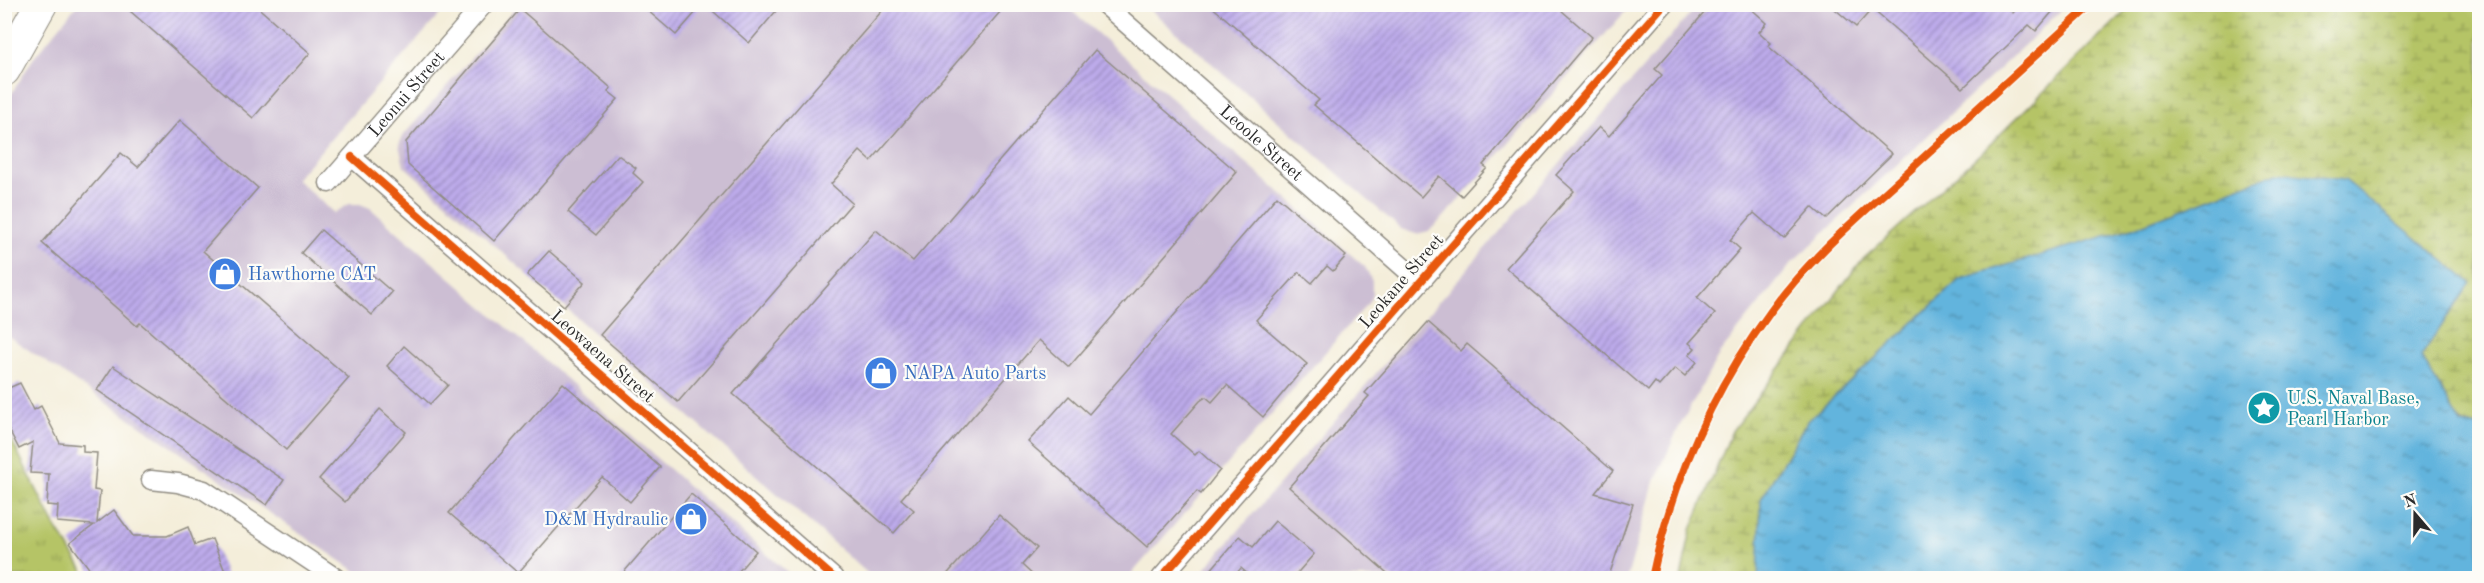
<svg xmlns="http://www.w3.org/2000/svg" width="2484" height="583" font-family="'Old Standard TT',serif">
<defs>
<pattern id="grass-tufts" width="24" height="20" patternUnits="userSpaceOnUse" patternTransform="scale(1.5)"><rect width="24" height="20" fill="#b5c466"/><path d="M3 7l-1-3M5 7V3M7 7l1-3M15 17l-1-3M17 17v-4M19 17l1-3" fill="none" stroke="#939f54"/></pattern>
<pattern id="wetland-marsh" width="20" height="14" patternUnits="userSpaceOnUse" patternTransform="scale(1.5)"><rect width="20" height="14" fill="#b5c466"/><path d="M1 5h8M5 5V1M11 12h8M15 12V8" fill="none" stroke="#939f54"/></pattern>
<pattern id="water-ripples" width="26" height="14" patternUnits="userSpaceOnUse" patternTransform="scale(1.5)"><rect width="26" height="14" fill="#62b4dd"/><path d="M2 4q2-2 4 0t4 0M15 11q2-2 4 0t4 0" fill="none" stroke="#5193b3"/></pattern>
<pattern id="building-hatch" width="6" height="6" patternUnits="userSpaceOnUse" patternTransform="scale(1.5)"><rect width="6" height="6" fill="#bdabeb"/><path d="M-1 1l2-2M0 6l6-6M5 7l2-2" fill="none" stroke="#9a8bbf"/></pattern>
</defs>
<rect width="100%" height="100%" fill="#fdfcf7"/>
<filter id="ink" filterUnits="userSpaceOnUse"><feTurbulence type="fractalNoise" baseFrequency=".0167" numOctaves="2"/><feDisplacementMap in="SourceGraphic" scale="12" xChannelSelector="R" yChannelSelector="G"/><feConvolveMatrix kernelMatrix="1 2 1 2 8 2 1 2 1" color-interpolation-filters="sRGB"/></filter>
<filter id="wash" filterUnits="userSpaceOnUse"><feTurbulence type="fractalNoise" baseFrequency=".008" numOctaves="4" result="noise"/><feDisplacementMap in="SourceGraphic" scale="24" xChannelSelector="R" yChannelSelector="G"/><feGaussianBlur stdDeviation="1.35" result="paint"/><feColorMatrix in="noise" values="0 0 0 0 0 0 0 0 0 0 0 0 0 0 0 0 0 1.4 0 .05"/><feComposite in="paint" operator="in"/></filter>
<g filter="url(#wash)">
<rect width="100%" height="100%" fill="#f4eeda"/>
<g fill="#ccbed3">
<path d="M77,5h371l-152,174 38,34 15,-9h11l10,4 424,370h-428l-361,-244 -1,-228 29,-47z"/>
<path d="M518,5h547l300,262 7,14v13l-2,7 -242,277h-255l-469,-412 -5,-21 4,-9z"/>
<path d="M1145,5h486l-189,214 -13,12 -13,3 -15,-5z"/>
<path d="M1698,5h369l-275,258 -72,90 -43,78 -24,55 -26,92h-430z"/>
</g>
<path fill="url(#grass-tufts)" stroke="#707848" stroke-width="1.5" d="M5,427l49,97 34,54 -83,-1z"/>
<path fill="url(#wetland-marsh)" stroke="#707848" stroke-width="1.5" d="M2132,5h347v421l-15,-2 -68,-52 -551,206h-164l10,-48 41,-99 129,-170 120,-108z"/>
<path fill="url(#water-ripples)" stroke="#467084" stroke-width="1.5" d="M2278,172l67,8 126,103 -50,73 40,68 18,2v152h-721l3,-79 46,-77 153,-143 173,-51z"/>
<g id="blocks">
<g fill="url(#building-hatch)">
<path d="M122,4h132l56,49 -57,65z"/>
<path d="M640,4h63l-27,31z"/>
<path d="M705,4h77l-33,39z"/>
<path d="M888,4h119l-136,157 -11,-10 -29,33 21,19 -174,199 -78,-67z"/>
<path d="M1209,4h345l38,33 -109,128 4,3 -25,28 -23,-20 -18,21 -107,-92 5,-5z"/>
<path d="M1712,4h34l21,19 -8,9 12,11 -3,3 124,108 -66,65 -14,-12 -28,32 -30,-26 -24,27 10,9 -43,49 18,16 -26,29 6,5 -6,7 8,7 -12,14 -10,-8 -16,18 -4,-4 -7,9 -142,-123 68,-77 -18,-16 43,-48 10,9 53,-61 -7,-6z"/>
<path d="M1829,4h175l9,9 8,-9h38l-23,27 -7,-6 -66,63 -91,-79 -16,18z"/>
<path d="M520,9l91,79 -3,3 10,8 -124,142 -86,-76 -2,-23z"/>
<path d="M1095,50l142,122 -168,195 -30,-27 -138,159 13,11 -20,23 -161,-139 143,-164 37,31z"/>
<path d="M180,120l78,68 -55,63 146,127 -63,72 -146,-127 -3,3 -95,-83 79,-90 17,14z"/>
<path d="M618,155l18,13 -3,5 10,9 -47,53 -28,-23z"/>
<path d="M1277,196l69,60 -13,15 -6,-5 -15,17 -13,-11 -43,48 51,44 -44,53 -36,-32 -15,17 -6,-5 -6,4 -29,33 24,21 4,-4 21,19 -19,24 -4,-3 -50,56 -119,-105 41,-46 20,18z"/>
<path d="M321,230l71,62 -20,23 -71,-62z"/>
<path d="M549,251l36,31 -21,24 -37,-31z"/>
<path d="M1428,322l33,29 6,-7 146,127 -18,22 38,11 -25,75h-214l-105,-92 80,-91 -4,-3z"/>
<path d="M404,346l44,39 -18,19 -43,-38z"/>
<path d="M113,366l171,114 -17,25 -170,-115z"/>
<path d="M20,383l14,27 7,-4 19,37 23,2v7l14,1 -3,37 6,1 -3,32 17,-13 19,26h34l21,-9 7,18 17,-6 16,40h-131l-27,-36 24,-18 -37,-3 1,-16 -11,-1 2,-31 -19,-1 3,-31 -14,7 -15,-29v-30z"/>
<path d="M563,383l97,84 -30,35 -28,-25 -84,96 -69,-60z"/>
<path d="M380,409l26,23 -61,70 -26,-23z"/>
<path d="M691,494l65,57 -24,28h-114z"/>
<path d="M999,515l38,33 -15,17 15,14h-94z"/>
<path d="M1275,521l39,33 -22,25h-39l-12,-11 -9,11h-29l37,-43 13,11z"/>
</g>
</g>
</g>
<g filter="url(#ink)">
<use href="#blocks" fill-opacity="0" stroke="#908c82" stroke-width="1.5"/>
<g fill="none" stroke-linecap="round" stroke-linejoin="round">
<g stroke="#908c82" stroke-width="21">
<g id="minor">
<path id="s1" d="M1104,4l316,278"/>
<path d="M352,157l482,421"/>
<path id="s2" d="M329,183l155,-179"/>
<path d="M151,480l27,3 26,7 132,88"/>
<path d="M1161,578l503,-574"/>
</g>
</g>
<g stroke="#908c82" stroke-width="34">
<path id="trunk" d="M4,70l37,-66"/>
</g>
<use href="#minor" stroke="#fff" stroke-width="18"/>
<use href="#trunk" stroke="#fff" stroke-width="32"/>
<g stroke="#fdfcf7" stroke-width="11">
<g id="cycleway">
<path d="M352,157l482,421"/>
<path d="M1161,578l503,-574"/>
<path d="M1652,578c20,-96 60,-187 119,-267 39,-54 91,-97 140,-142 60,-55 121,-110 181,-165"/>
</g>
</g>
<use href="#cycleway" stroke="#e8590c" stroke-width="8"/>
</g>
</g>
<defs>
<g id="shop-disc" transform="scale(1.725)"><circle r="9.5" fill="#3f7fe0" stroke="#fdfcf7"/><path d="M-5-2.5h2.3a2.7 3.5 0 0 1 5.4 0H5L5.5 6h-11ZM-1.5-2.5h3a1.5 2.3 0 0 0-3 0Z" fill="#fff"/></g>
<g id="sight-disc" transform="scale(1.725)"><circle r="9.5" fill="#0f9aa8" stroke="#fdfcf7"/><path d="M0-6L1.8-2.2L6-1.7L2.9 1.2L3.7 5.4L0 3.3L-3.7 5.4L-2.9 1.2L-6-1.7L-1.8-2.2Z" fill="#fff"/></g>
</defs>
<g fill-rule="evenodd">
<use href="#shop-disc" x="225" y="274"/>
<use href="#shop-disc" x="881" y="373"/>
<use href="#sight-disc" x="2264" y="408"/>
<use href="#shop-disc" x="691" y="519"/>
</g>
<g text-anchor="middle" stroke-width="4.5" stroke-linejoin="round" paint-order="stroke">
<g font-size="18" fill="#2b2b2b" stroke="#fdfcf7">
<text dy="6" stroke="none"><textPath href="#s2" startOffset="118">Leonui Street</textPath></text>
<text dy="6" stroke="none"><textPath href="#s1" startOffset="210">Leoole Street</textPath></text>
<text transform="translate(1401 281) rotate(-49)" y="6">Leokane Street</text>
<text transform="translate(603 356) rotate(41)" y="6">Leowaena Street</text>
</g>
<g font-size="18" fill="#366cbe" stroke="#fdfcf7" text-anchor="start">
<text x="248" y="280">Hawthorne CAT</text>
<text x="904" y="379">NAPA Auto Parts</text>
<text x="668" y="525" text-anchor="end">D&amp;M Hydraulic</text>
</g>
<g font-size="18" fill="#0d838f" stroke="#fdfcf7" text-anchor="start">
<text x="2287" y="404">U.S. Naval Base,<tspan x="2287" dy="21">Pearl Harbor</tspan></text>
</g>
</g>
<rect width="2484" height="583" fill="none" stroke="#fdfcf7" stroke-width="24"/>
<g transform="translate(2415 514) rotate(340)" stroke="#fdfcf7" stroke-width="4.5" paint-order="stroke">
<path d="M0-4.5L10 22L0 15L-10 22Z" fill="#2b2b2b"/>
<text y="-9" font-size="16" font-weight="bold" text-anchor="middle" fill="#2b2b2b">N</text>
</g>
</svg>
